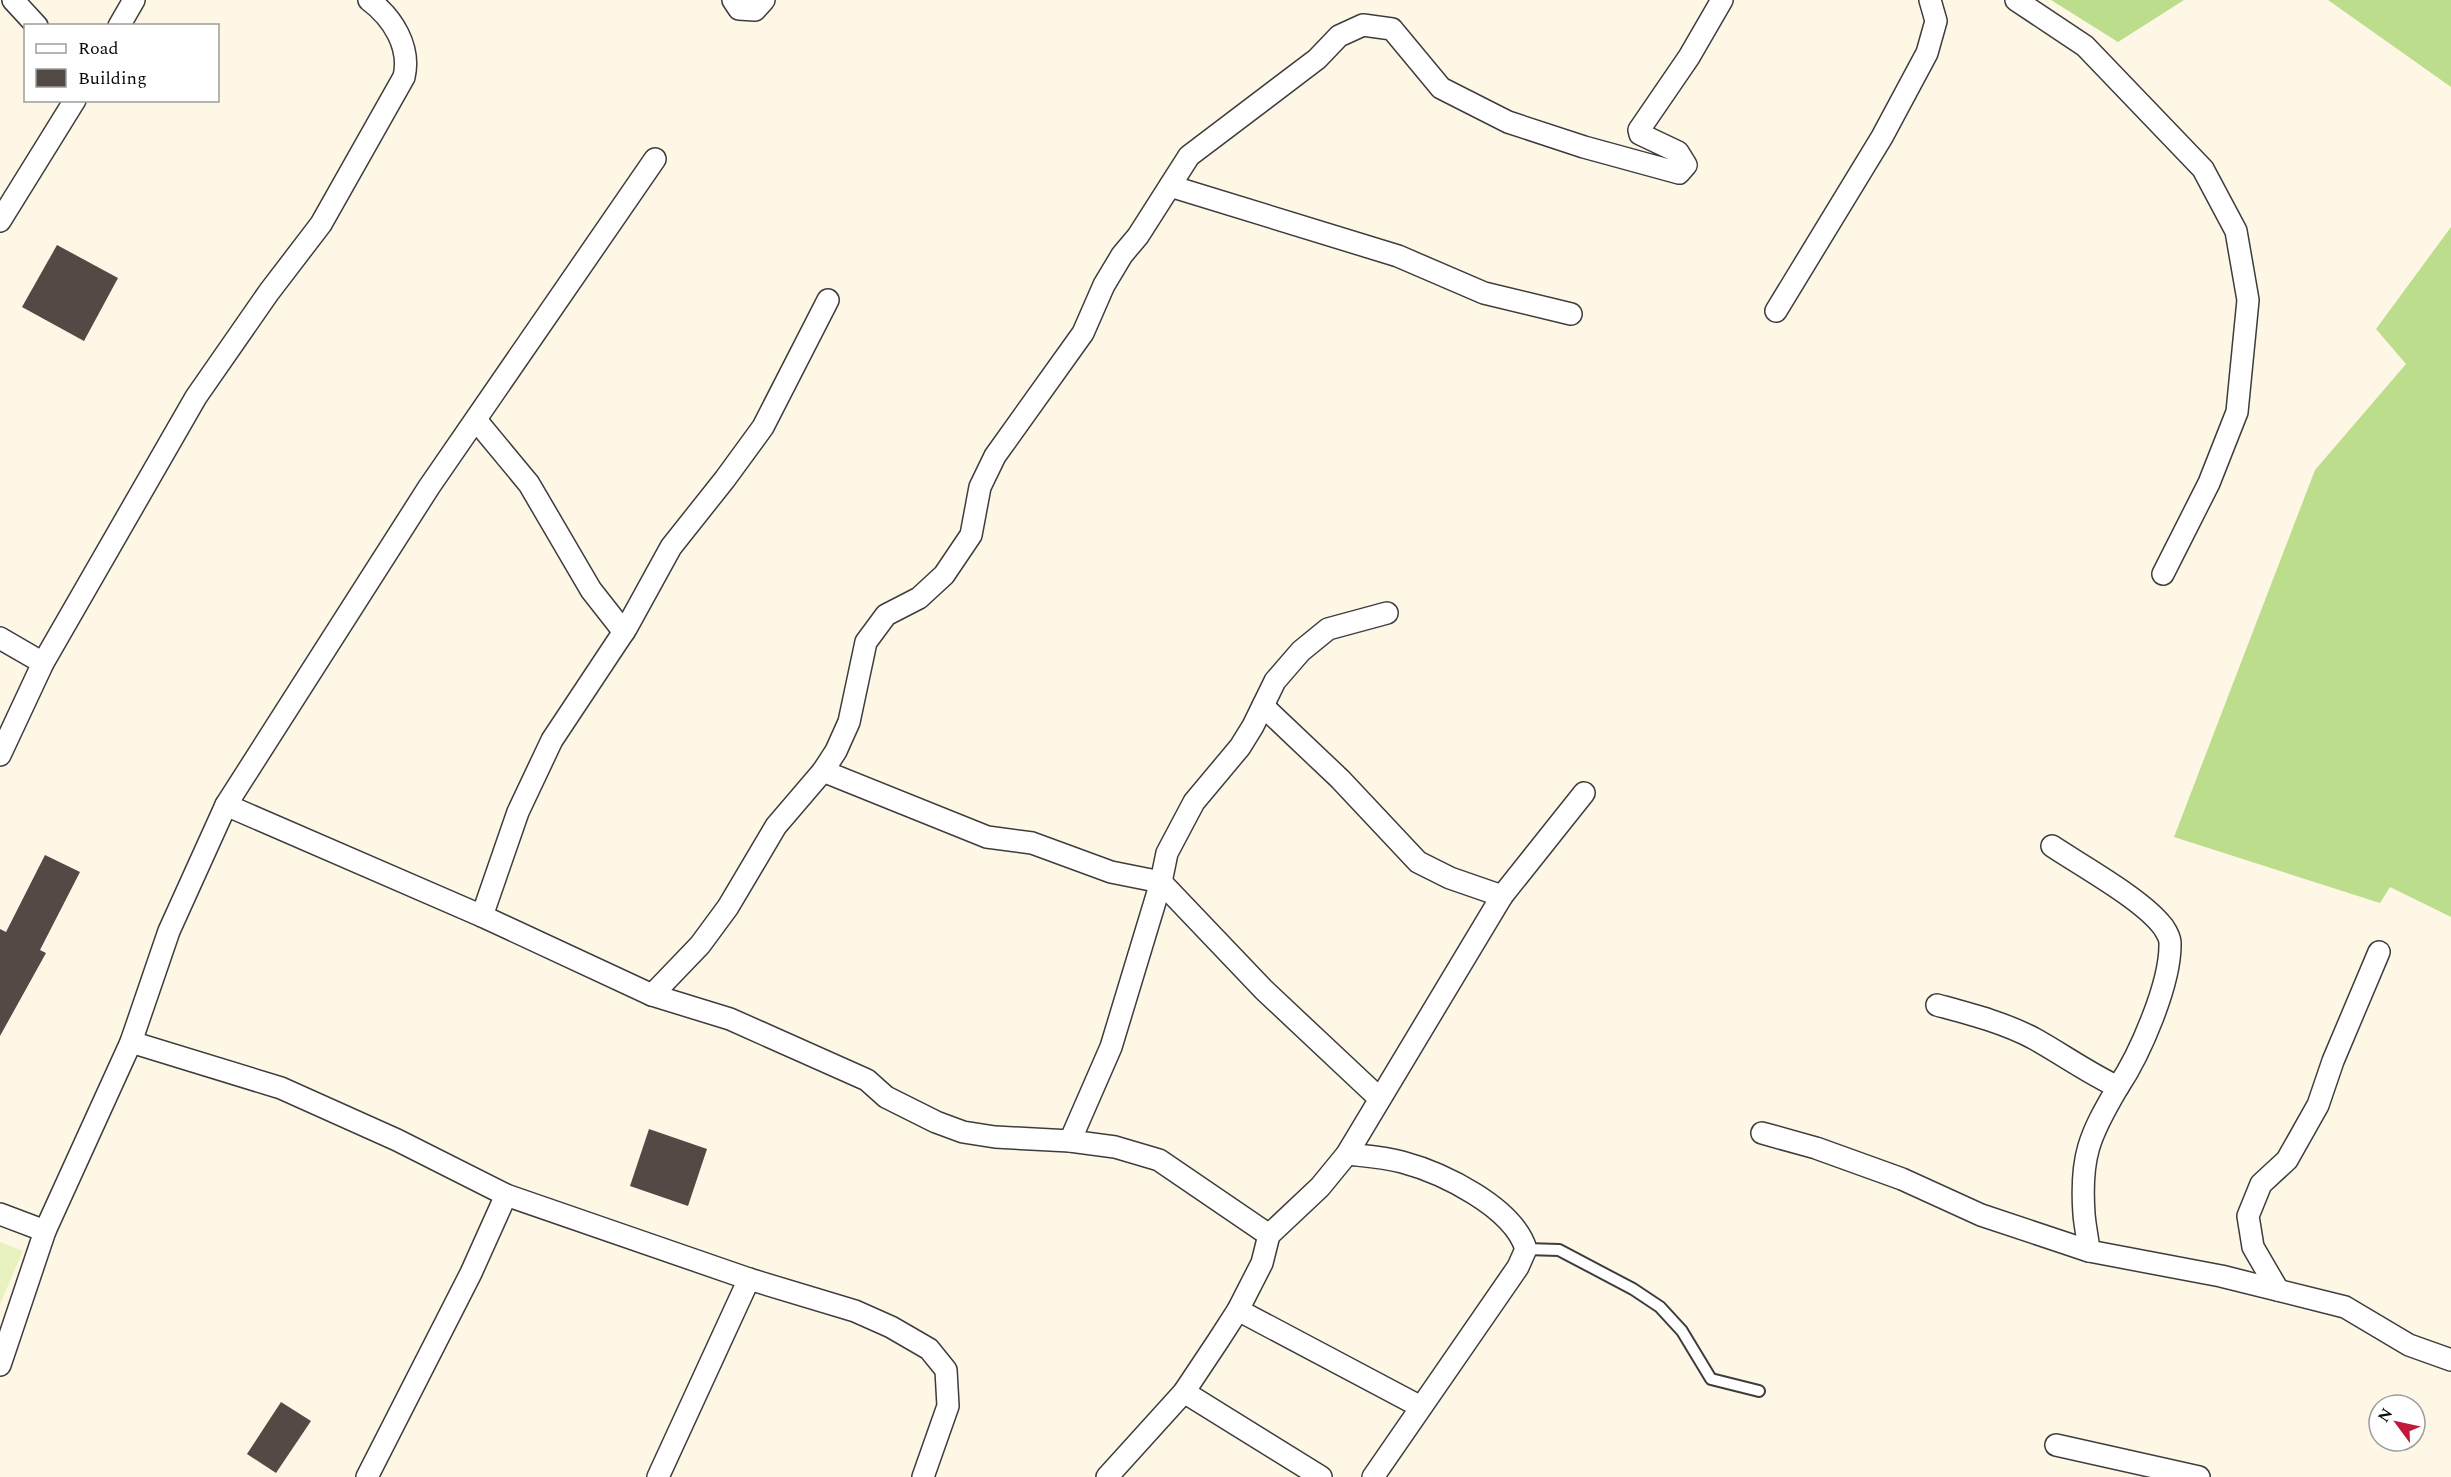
<svg xmlns="http://www.w3.org/2000/svg" width="2451" height="1477" font-family="Spectral,serif">
<rect width="100%" height="100%" fill="#fff7e6"/>
<g fill="#bcdd8c">
<path d="M2051,0h133l-66,42z"/>
<path d="M2328,0h123v87z"/>
<path d="M2451,227v690l-61,-30 -10,16 -206,-66 141,-367 91,-106 -30,-35z"/>
</g>
<path fill="#e8f2c1" d="M0,1242l23,9 -23,53z"/>
<g fill="#534945">
<path d="M57,245l61,33 -34,63 -62,-34z"/>
<path d="M45,855l35,17 -40,78 6,3 -46,83v-107l6,3z"/>
<path d="M649,1129l58,20 -19,57 -58,-20z"/>
<path d="M281,1402l30,19 -35,52 -29,-19z"/>
</g>
<g fill="none" stroke-linecap="round" stroke-linejoin="round">
<g stroke="#3d3d3d" stroke-width="14">
<path id="lane" d="M1526,1249l33,1 74,39 27,18 22,24 29,48 48,12"/>
</g>
<g stroke="#3d3d3d" stroke-width="24">
<g id="street">
<path d="M13,0l24,26"/>
<path d="M733,0l6,9 16,1 9,-10"/>
<path d="M2016,0l69,46 118,123 33,62 12,69 -11,112 -28,71 -46,91"/>
<path d="M119,26l15,-26"/>
<path d="M1170,186l228,70 86,37 87,21"/>
<path d="M0,221l75,-121"/>
<path d="M1776,311l106,-174 45,-84 9,-32 -6,-21"/>
<path d="M476,420l53,64 62,106 33,42"/>
<path d="M0,638l43,25"/>
<path d="M1263,706l77,73 78,83 32,16 52,18"/>
<path d="M0,755l43,-92 153,-266 73,-105 52,-68 83,-147c7,-30 -11,-59 -35,-77"/>
<path d="M823,771l164,66 45,6 79,29 50,10 6,-29 27,-51 46,-55 13,-21 22,-45 26,-30 27,-22 59,-16"/>
<path d="M226,805l256,111 170,79 78,24 137,61 19,17 50,25 27,10 32,5 75,4 45,6 44,13 110,75"/>
<path d="M2052,846c30,20 86,51 108,77 4,4 10,14 10,20 1,40 -30,111 -52,144"/>
<path d="M1161,882l103,108 115,108"/>
<path d="M482,916l36,-104 34,-72 75,-113 44,-80 54,-68 38,-52 65,-127"/>
<path d="M652,995l48,-50 28,-38 48,-81 47,-55 13,-20 13,-29 17,-80 20,-27 33,-17 25,-23 27,-40 9,-48 15,-31 88,-123 21,-48 18,-30 16,-19 51,-80 128,-97 22,-23 24,-11 29,4 49,59 67,34 76,25 95,26 7,-8 -8,-13 -38,-18 -1,-4 50,-73 33,-57"/>
<path d="M1937,1005c33,9 65,17 96,33 29,16 55,35 85,49 -29,49 -38,70 -34,127 1,13 4,25 5,37l132,25 124,31 64,38 42,15"/>
<path d="M131,1042l150,46 116,52 109,55 243,84 106,32 36,16 38,22 17,21 2,36 -25,71"/>
<path d="M1762,1133l54,15 86,31 79,36 108,36"/>
<path d="M1070,1141l41,-94 50,-165"/>
<path d="M1347,1154c18,2 37,3 55,8 41,11 111,45 124,87l-8,18 -145,210"/>
<path d="M0,1214l45,17"/>
<path d="M2278,1290l-25,-43 -5,-31 13,-32 26,-24 31,-55 15,-44 46,-109"/>
<path d="M1238,1310l183,97"/>
<path d="M0,1365l45,-134 86,-189 38,-111 57,-126 203,-318 226,-328"/>
<path d="M1184,1392l137,85"/>
<path d="M2056,1445l143,32"/>
<path d="M367,1477l104,-204 35,-78"/>
<path d="M658,1477l91,-198"/>
<path d="M1107,1477l77,-85 34,-51 20,-31 24,-47 7,-28 51,-48 27,-33 155,-258 82,-103"/>
</g>
</g>
<use href="#lane" stroke="#fff" stroke-width="10"/>
<use href="#street" stroke="#fff" stroke-width="21"/>
</g>
<rect x="24" y="24" width="195" height="78" fill="#ffffff" stroke="#9d9d9d" stroke-width="1.5"/>
<rect x="36" y="44" width="30" height="9" fill="#ffffff" stroke="#9d9d9d" stroke-width="1.5"/>
<text x="78" y="54" font-size="18" fill="#0a0a0a">Road</text>
<rect x="36" y="69" width="30" height="18" fill="#534945" stroke="#9d9d9d" stroke-width="1.5"/>
<text x="78" y="84" font-size="18" fill="#0a0a0a">Building</text>
<g transform="translate(2397 1423) rotate(303)"><circle r="28" fill="#ffffff" stroke="#9d9d9d" stroke-width="1.5"/>
<path d="M0-4.5L10 22L0 15L-10 22Z" fill="#c2193a"/>
<text y="-9" font-size="16" font-weight="bold" text-anchor="middle" fill="#0a0a0a">N</text>
</g>
</svg>
